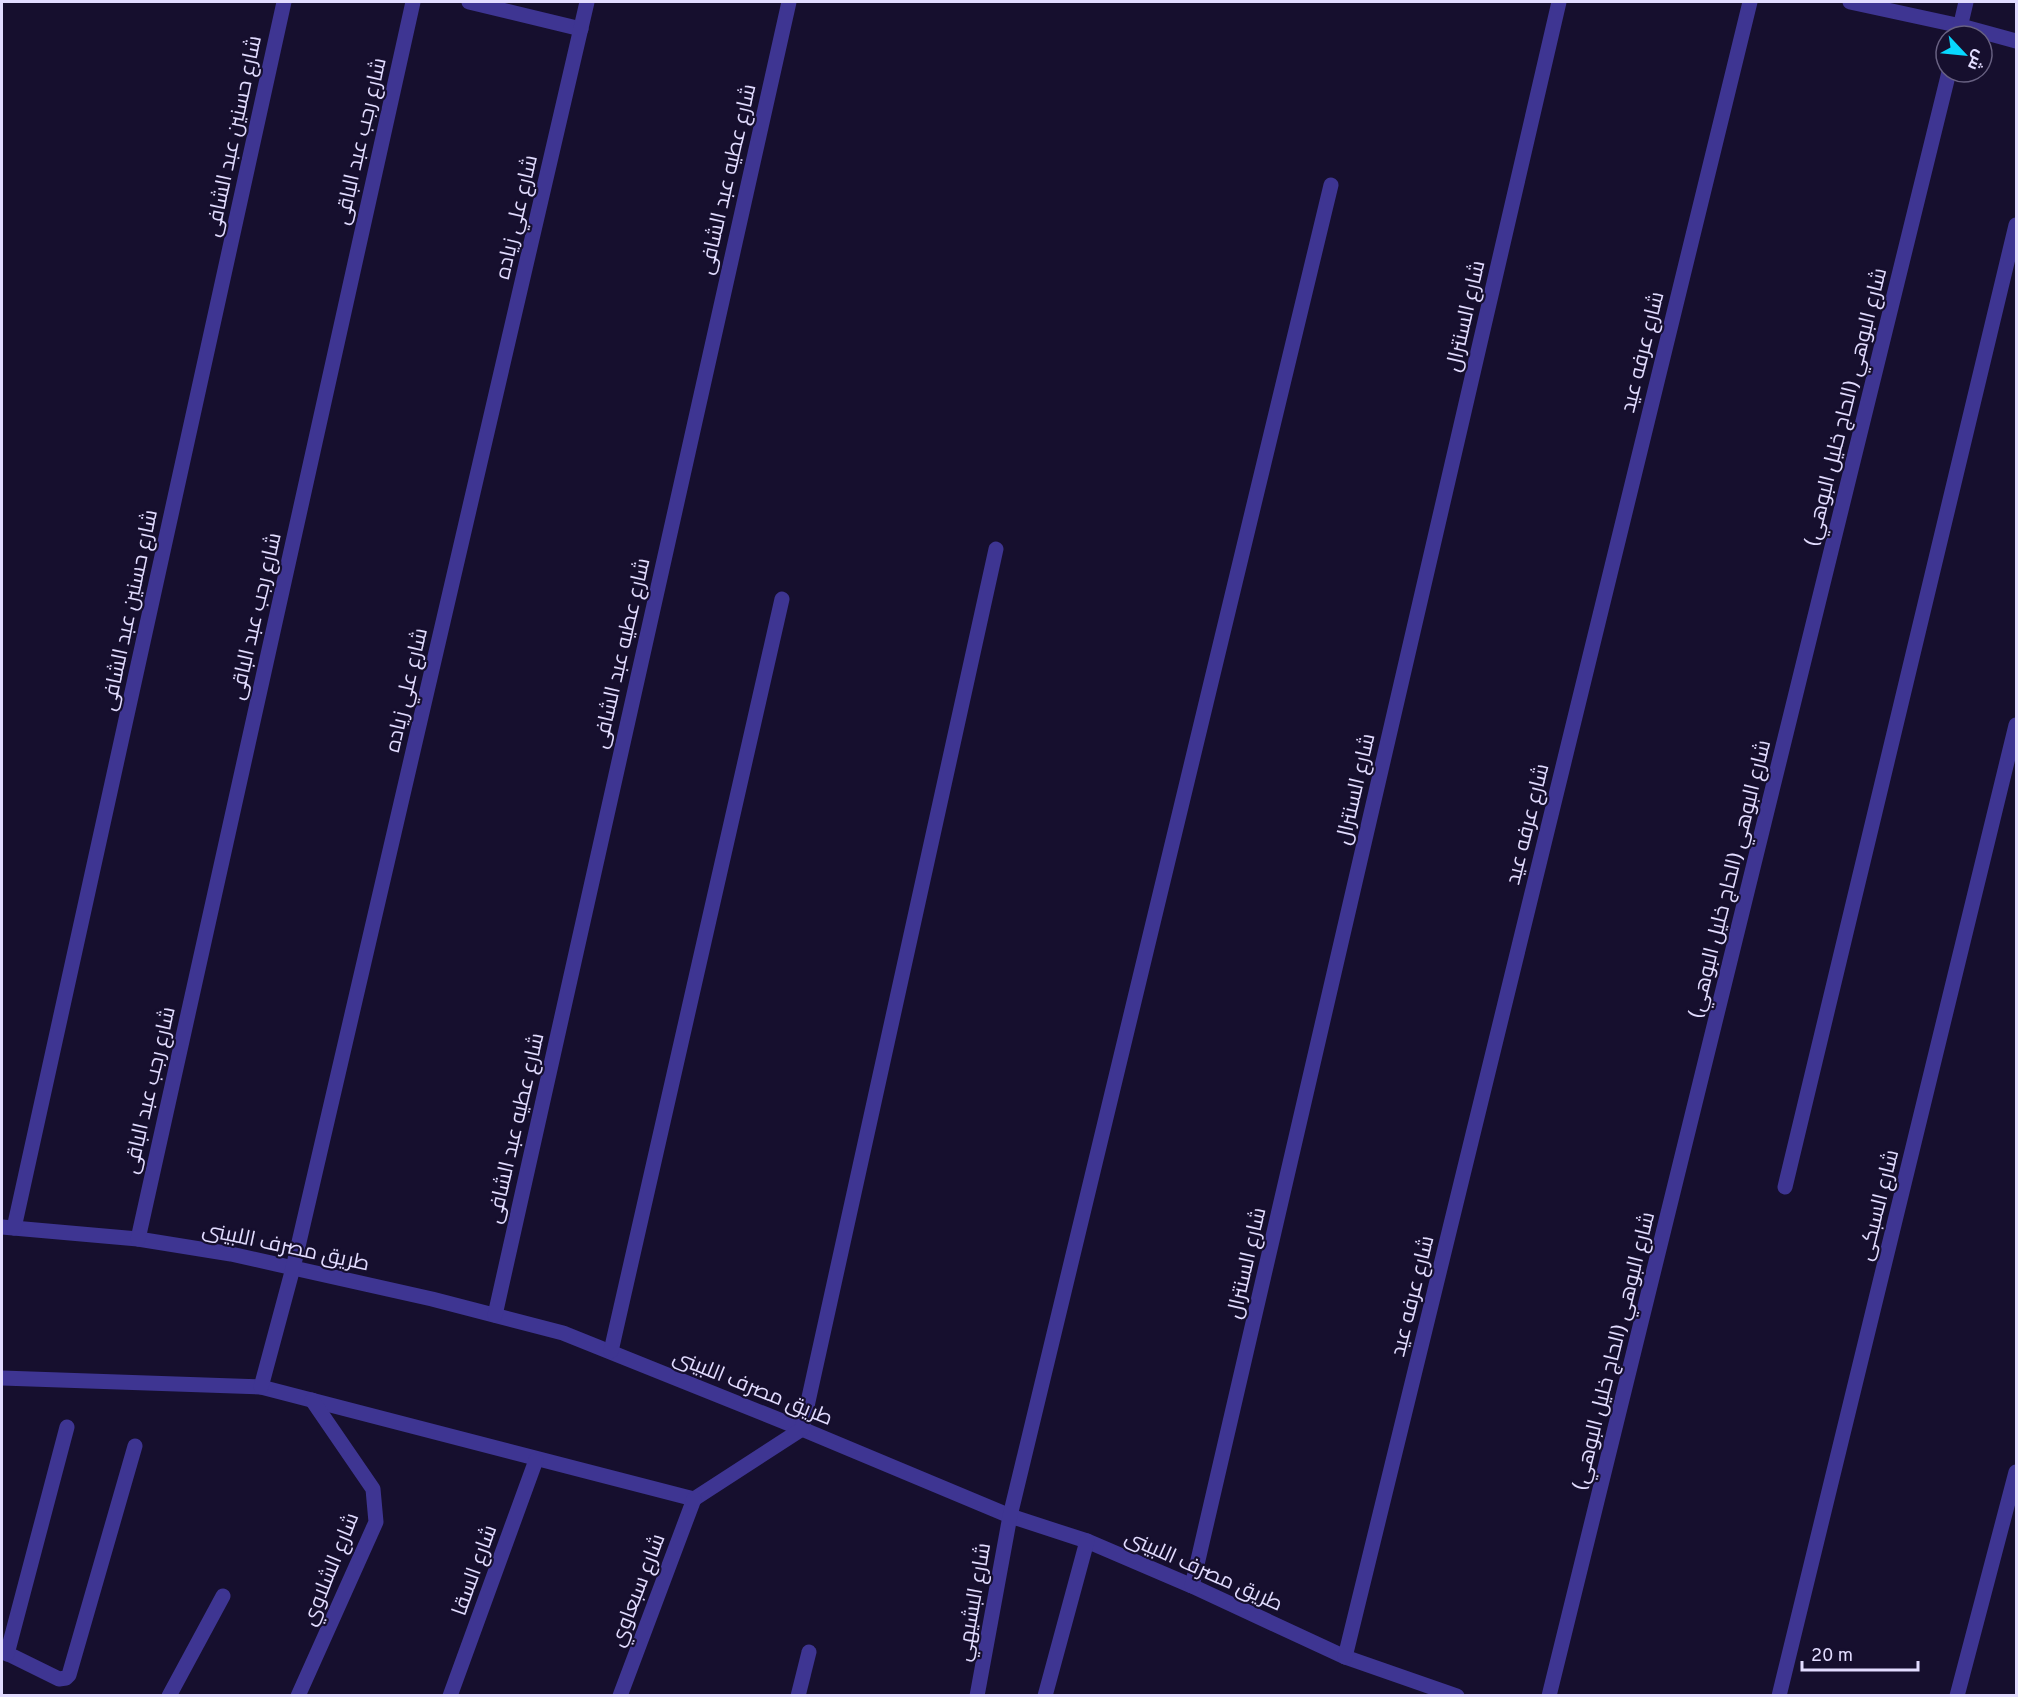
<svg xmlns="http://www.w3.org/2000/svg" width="2018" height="1697" font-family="Overpass,Cairo,sans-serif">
<rect width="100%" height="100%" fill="#160f2e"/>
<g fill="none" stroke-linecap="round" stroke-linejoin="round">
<g stroke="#3e3592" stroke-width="15">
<path d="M469,2l112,27"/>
<path d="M1850,2l111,24 55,15"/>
<path d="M1958,36l8,-34"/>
<path d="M1785,1187l231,-962"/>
<path d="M2,1227l136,12 93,15 201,45 131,34 239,96 208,87 77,25 105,45 153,71 112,39"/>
<path d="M14,1228l270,-1226"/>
<path d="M138,1239l275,-1237"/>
<path d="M495,1315l294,-1313"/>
<path d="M611,1351l171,-752"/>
<path d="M2,1378l259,9 433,112 108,-70 194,-880"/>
<path d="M261,1387l32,-119 294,-1266"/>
<path d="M1192,1586l367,-1584"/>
<path d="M2,1651l57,28 7,-1 3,-3 66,-229"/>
<path d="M7,1654l60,-227"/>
<path d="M1345,1657l405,-1655"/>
<path d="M169,1696l54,-100"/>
<path d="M298,1696l78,-174 -3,-33 -61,-89"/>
<path d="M450,1696l86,-236"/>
<path d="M620,1696l74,-197"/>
<path d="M798,1696l11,-44"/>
<path d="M977,1696l33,-180 321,-1331"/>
<path d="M1045,1696l42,-155"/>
<path d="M1549,1696l400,-1624"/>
<path d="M1779,1696l237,-971"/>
<path d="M1957,1696l59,-224"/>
</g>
</g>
<g text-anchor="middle" stroke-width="4.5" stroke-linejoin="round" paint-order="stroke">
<g font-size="21" fill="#e2dcff" stroke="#160f2e">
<text transform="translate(233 136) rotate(-78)" y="7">شارع حسنين عبد الشافى</text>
<text transform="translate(360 141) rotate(-77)" y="7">شارع رجب عبد الباقى</text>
<text transform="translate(727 179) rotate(-77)" y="7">شارع عطيه عبد الشافى</text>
<text transform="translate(516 217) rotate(-77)" y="7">شارع علي زياده</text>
<text transform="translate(1465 316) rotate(-77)" y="7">شارع السنترال</text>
<text transform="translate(1642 352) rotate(-76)" y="7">شارع عرفه عيد</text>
<text transform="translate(1845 407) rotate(-76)" y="7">شارع البوهي (الحاج خليل البوهي)</text>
<text transform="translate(129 610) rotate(-78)" y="7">شارع حسنين عبد الشافى</text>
<text transform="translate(255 616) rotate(-77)" y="7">شارع رجب عبد الباقى</text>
<text transform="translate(621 653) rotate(-77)" y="7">شارع عطيه عبد الشافى</text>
<text transform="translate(406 690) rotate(-77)" y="7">شارع علي زياده</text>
<text transform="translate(1355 789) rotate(-77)" y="7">شارع السنترال</text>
<text transform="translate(1527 824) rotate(-76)" y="7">شارع عرفه عيد</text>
<text transform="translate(1729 879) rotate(-76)" y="7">شارع البوهي (الحاج خليل البوهي)</text>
<text transform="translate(149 1090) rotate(-77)" y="7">شارع رجب عبد الباقى</text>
<text transform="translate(515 1128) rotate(-77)" y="7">شارع عطيه عبد الشافى</text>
<text transform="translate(1878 1205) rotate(-76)" y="7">شارع السبكى</text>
<text transform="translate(286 1246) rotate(12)" y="7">طريق مصرف اللبينى</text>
<text transform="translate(1246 1263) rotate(-77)" y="7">شارع السنترال</text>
<text transform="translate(1412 1296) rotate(-76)" y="7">شارع عرفه عيد</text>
<text transform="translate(1613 1351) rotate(-76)" y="7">شارع البوهي (الحاج خليل البوهي)</text>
<text transform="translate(753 1387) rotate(22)" y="7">طريق مصرف اللبينى</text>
<text transform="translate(330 1569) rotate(-68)" y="7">شارع الشلاوي</text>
<text transform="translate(474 1570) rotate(-70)" y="7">شارع السقا</text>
<text transform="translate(1204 1570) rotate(24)" y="7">طريق مصرف اللبينى</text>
<text transform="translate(637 1590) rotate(-69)" y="7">شارع سبعاوي</text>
<text transform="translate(973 1602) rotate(-80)" y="7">شارع البشيهي</text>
</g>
</g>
<rect width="2018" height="1697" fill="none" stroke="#e2dcff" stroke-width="6"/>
<g transform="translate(1964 54) rotate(116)"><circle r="28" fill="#160f2e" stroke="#686182" stroke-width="1.5"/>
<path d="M0-4.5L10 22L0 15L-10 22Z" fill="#08d8ff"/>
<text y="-9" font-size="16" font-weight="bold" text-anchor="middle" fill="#e2dcff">ش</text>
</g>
<path d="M1802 1661v9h116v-9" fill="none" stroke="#e2dcff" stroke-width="3"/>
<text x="1811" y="1661" font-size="18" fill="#e2dcff" stroke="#160f2e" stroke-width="4.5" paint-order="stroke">20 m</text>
</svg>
